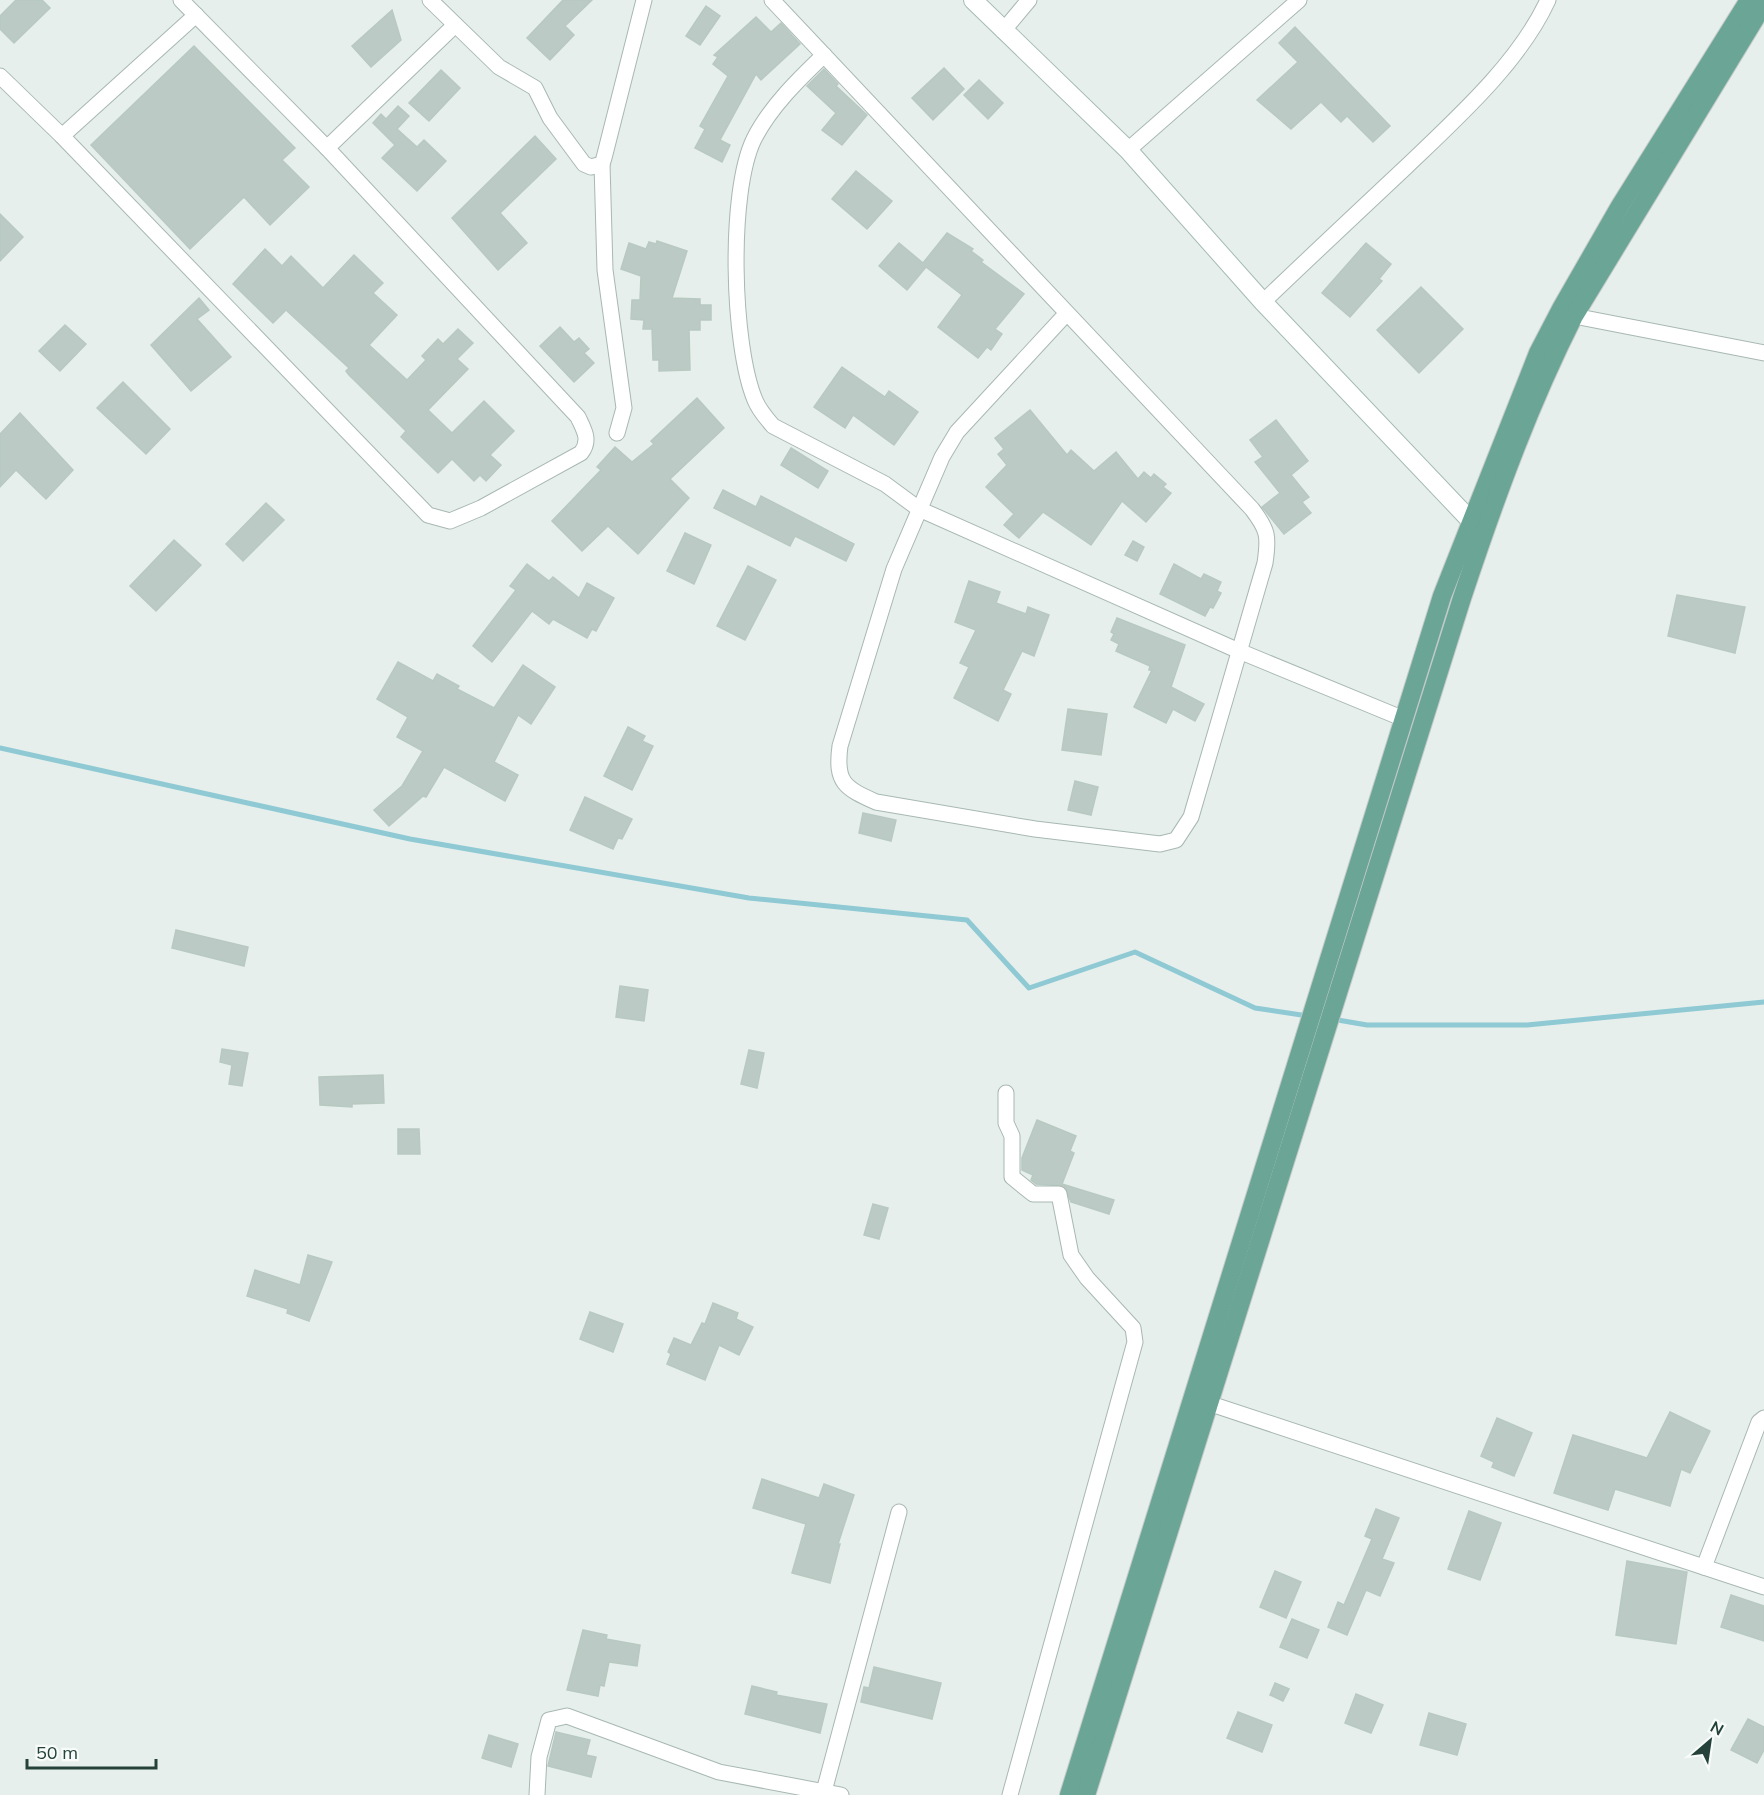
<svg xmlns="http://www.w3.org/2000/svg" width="1764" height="1795" font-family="Mulish,sans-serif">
<rect width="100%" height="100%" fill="#e6efeb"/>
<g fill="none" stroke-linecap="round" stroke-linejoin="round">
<g stroke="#8ec9d4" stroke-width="5">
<path d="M0,748l410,91 339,59 218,22 62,68 106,-36 120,56 53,8"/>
<path d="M1332,1019l35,6h160l237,-23"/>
</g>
</g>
<g fill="#bbcac4" stroke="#b8c9c2" stroke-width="1.5">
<path d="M16,0h26l8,8 -36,35 -14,-14v-13z"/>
<path d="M563,0h29l-27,26 9,9 -24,25 -23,-22z"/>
<path d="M706,6l14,10 -20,29 -14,-9z"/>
<path d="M392,10l9,30 -30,27 -19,-21z"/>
<path d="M756,17l15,15 10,-9 19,21 -39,36 -5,-6 -36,66 10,5 -8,17 -27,-14 10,-19 -5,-3 28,-50 -15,-12 5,-7 -4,-2z"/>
<path d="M1295,27l95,99 -17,16 -26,-26 -6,6 -20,-20 -30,27 -34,-29 41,-38 -19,-19z"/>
<path d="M194,46l101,102 -13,12 27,27 -39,38 -26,-28 -54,52 -99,-104z"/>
<path d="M944,68l20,21 -31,31 -21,-22z"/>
<path d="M824,69l14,15 -2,2 31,29 -25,30 -20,-15 14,-17 -29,-27z"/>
<path d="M441,70l19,18 -31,33 -20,-18z"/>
<path d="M979,80l24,23 -15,16 -24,-24z"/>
<path d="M398,106l11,10 -12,13 20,18 7,-7 22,21 -29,30 -35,-33 13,-13 -22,-22 8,-9 5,5z"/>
<path d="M535,136l21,23 -56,54 27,30 -29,27 -46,-52z"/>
<path d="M856,171l36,30 -25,28 -35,-30z"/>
<path d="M0,214l23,23 -23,24z"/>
<path d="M947,233l26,16 -2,2 12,9 -2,2 43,32 -29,35 7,5 -11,16 -4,-3 -9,11 -40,-31 24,-32 -36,-28 -19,23 -28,-24 20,-23 24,20z"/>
<path d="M657,241l30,10 -15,47 28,1v6h11v15h-11v10h-11l1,40 -31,1v-11h-6l-1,-31h-9l1,-9 -13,-1 1,-19h8l1,-24 -20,-7 8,-26 17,6 3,-7 7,2z"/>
<path d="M1366,243l25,21 -12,15 3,2 -32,36 -28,-24z"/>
<path d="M265,249l17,17 9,-10 32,32 31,-33 29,28 -10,10 24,22 -28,30 38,35 19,-20 -4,-4 16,-17 5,5 15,-15 15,14 -16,16 11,10 -40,41 24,23 32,-32 30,30 -24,24 11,10 -15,16 -6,-6 -6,6 -22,-22 -14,14 -37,-36 5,-6 -57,-56 -3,-4 3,-3 -63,-58 -13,13 -40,-39z"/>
<path d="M1421,287l42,42 -44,44 -42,-43z"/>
<path d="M199,298l10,12 -12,9 34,38 -40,34 -40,-46z"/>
<path d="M65,325l21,19 -26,27 -21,-20z"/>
<path d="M560,327l14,15 5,-4 10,11 -5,4 10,10 -20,19 -34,-36z"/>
<path d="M842,367l43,30 4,-6 29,21 -24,33 -41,-30 -8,13 -31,-21z"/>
<path d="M123,382l47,47 -24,25 -49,-46z"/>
<path d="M697,398l27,30 -54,51 19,19 -51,56 -30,-28 -26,25 -30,-30 49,-51 -4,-3 18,-20 17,15 22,-18 -3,-3z"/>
<path d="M1030,410l37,45 4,-5 23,21 22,-19 22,27 6,-7 7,6 3,-4 12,10 -3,3 8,6 -25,29 -24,-21 -31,44 -48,-33 -24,26 -15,-13 10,-11 -28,-27 21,-22 -9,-11 6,-5 -9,-11z"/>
<path d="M20,413l53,57 -27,29 -30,-29 -16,17v-53z"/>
<path d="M1276,420l32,41 -17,14 18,22 -7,5 9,11 -27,21 -22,-27 18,-14 -25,-31 8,-5 -13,-17z"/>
<path d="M791,448l37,23 -10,17 -37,-23z"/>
<path d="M723,490l33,17 5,-11 93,48 -8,17 -51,-25 -5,10 -76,-38z"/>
<path d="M266,503l18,17 -41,41 -17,-17z"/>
<path d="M685,533l26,12 -17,39 -27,-13z"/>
<path d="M174,540l27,25 -45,46 -26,-25z"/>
<path d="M1133,541l11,6 -7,14 -12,-6z"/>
<path d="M527,564l22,17 4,-4 26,21 8,-15 27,15 -18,33 -4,-2 -5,9 -34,-19 -4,5 -17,-13 -40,51 -19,-16 43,-56 -6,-4z"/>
<path d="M1174,564l27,15 3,-5 17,8 -4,9 4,2 -8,15 -3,-1 -5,9 -45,-22z"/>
<path d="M748,566l28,14 -31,60 -28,-14z"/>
<path d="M969,581l31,11 -4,11 30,11 2,-7 21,8 -15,41 -12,-5 -19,39 8,4 -13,27 -44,-23 15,-31 -9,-4 16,-33 -21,-8z"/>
<path d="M1677,595l68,12 -10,46 -67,-17z"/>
<path d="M1117,618l68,27 -14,42 33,17 -9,17 -22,-12 -7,14 -32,-16 18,-37h-3l1,-4 -34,-15 3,-7 -8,-4 3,-6 -3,-2z"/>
<path d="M398,662l35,19 4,-7 22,12 -2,3 37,19 29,-43 32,22 -24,37 -13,-9 -24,47 24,13 -13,26 -61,-34 -18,30 -3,-1 -34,30 -15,-16 28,-24 21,-35 -26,-14 11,-20 -31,-18z"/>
<path d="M1068,709l39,5 -6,41 -39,-5z"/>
<path d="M628,727l17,9 -3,5 11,5 -21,44 -28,-14z"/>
<path d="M1075,781l23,6 -7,28 -23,-5z"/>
<path d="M585,797l47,22 -10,20 -4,-1 -5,11 -43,-19z"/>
<path d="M863,813l33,7 -5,21 -32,-8z"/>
<path d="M176,930l72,17 -4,19 -72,-18z"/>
<path d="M620,986l28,4 -4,31 -28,-4z"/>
<path d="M222,1049l26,4 -6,33 -13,-2 3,-19 -12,-3z"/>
<path d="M749,1050l15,3 -7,35 -16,-4z"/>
<path d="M383,1075l1,28 -32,1v3l-32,-2 -1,-28z"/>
<path d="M1037,1120l39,16 -6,15 4,2 -12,31 52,16 -5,14 -38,-12 -7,-16 -28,-2 -5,-4 2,-5 -11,-5v-12z"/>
<path d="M398,1129h21l1,25h-22z"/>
<path d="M873,1204l15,4 -9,31 -15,-4z"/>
<path d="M308,1255l24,7 -23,59 -22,-8 1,-4 -41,-13 8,-26 45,15z"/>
<path d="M713,1303l25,10 -2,6 17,8 -14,28 -20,-10 -14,35 -38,-16 4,-10 -3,-2 6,-14 17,7 11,-22 3,1z"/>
<path d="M590,1312l33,12 -10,28 -33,-13z"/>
<path d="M1670,1412l40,19 -20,42 -9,-4 -11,37 -55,-17 -7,21 -54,-17 19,-58 74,23z"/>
<path d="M1497,1418l35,15 -18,43 -22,-9 2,-5 -13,-6z"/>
<path d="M762,1479l57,19 5,-14 30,11 -16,49h2l-10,39 -38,-10 14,-49 -53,-16z"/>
<path d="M1376,1509l23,9 -17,41 12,4 -14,33 -14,-6 -19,45 -19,-8 10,-25 6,3 28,-66 -7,-3z"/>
<path d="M1469,1511l32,12 -21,57 -32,-11z"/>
<path d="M1627,1561l60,11 -11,72 -60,-9z"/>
<path d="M1275,1571l26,11 -15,36 -26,-11z"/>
<path d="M1731,1595l33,11v35l-43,-14z"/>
<path d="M1292,1619l27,11 -12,28 -27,-11z"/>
<path d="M583,1630l24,5 -1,4 34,6 -3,21 -28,-4 -5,24 -4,-1 -2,11 -31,-6z"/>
<path d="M874,1667l67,16 -9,36 -71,-17 3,-15 5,1z"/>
<path d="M1275,1683l14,6 -6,12 -13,-6z"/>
<path d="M752,1686l25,6 -1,3 51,9 -7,29 -75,-19z"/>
<path d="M1356,1694l27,11 -12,28 -26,-10z"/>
<path d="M1238,1712l34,13 -10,27 -35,-14z"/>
<path d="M1429,1713l37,11 -9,31 -37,-10z"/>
<path d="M1748,1719l16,8v23l-7,13 -26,-13z"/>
<path d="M556,1732l34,8 -4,15 10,2 -5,20 -43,-11z"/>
<path d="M489,1735l29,9 -7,23 -29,-9z"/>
</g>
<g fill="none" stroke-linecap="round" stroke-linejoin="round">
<g stroke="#a8b8b2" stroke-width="17">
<g id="street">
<path d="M430,0l69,67 36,21 15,30 34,46 7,3 11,-3 2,-6 40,-158"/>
<path d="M772,0l480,509c16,21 17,27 13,54l-74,254 -15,23 -16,4 -125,-15 -159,-27c-31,-14 -41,-19 -36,-56l54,-177 48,-112 15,-25 110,-119"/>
<path d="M1003,31l26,-31"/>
<path d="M824,55c-25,24 -54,52 -70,84 -26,53 -22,206 1,261 4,10 11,18 18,26l112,58 34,25 320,142 165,68"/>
<path d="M0,76l62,60 366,379 22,6 31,-13 100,-55c10,-13 3,-23 -3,-36l-251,-269 -146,-148"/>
<path d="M62,136l134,-121"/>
<path d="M327,148l127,-122"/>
<path d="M1128,150l171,-150"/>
<path d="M602,164l3,106 19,138 -7,25"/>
<path d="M1263,302c47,-45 95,-90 143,-135 50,-48 113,-104 142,-167"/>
<path d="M1574,316l190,37"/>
<path d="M1006,1093v30l6,13v41l21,17h26l12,61 16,23 46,50 2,14 -125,453"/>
<path d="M1208,1403l556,184"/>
<path d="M1704,1567l55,-145 5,-4"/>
<path d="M537,1795l2,-38 10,-37 18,-4 152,56 122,23"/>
<path d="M823,1795l76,-283"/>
</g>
</g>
<g stroke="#a4bbb3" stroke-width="20">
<path id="secondary" d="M973,0l155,150 135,152 208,219"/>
</g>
<g stroke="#c2cac8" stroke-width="20">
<g id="primary">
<path d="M1069,1795l373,-1199 96,-243 24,-46 58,-101 129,-206"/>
<path d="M1086,1795l376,-1197c32,-96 66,-191 112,-282l190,-312"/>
</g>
</g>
<use href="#street" stroke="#fff" stroke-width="15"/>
<use href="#secondary" stroke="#fff" stroke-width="18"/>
<use href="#primary" stroke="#6aa596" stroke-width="18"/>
</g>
<g transform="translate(1710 1741) rotate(29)" stroke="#f7fbf9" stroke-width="4.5" paint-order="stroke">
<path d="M0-4.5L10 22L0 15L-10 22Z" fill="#24423a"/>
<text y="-9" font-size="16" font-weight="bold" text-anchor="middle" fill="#24423a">N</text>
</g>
<path d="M27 1759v9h129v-9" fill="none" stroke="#24423a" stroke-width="3"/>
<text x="36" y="1759" font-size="18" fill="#24423a" stroke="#f7fbf9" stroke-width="4.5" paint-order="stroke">50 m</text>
</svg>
